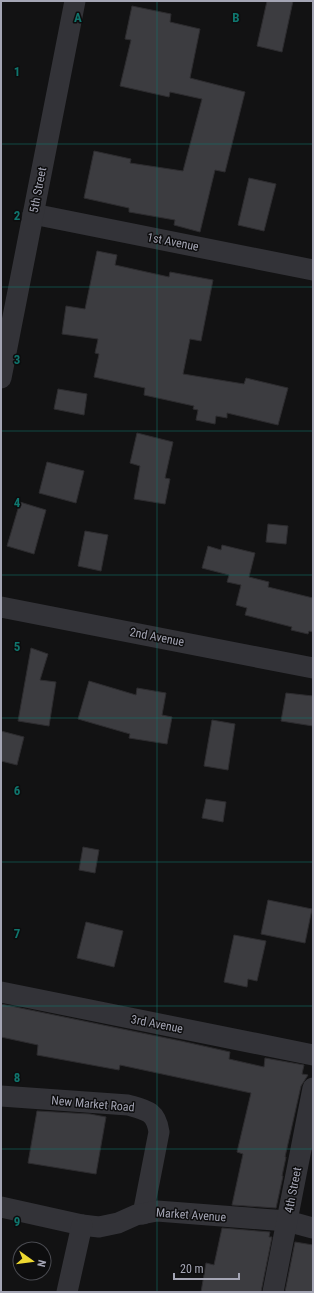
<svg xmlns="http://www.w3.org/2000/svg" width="314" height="1293" font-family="'Roboto Condensed',sans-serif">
<rect width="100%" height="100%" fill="#121213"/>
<g fill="#3c3c40" stroke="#2d2c2f">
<path d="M267,1h26l-11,51 -25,-6z"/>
<path d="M132,6l39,8 -1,8 30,7 -10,49 55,14 -20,80 -10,-2 -15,62 -26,-7 1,-5 -46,-8v-4l-45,-10 10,-47 37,8 -1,4 53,8 19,-72 -32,-7 -1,5 -49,-11 11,-46 -6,-1z"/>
<path d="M249,178l27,6 -12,47 -26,-6z"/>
<path d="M97,251l20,4 -2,10 54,12 1,-5 43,8 -12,61 -11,-2 -7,35 61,10 2,-6 42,10 -10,37 -51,-12v5l-11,-2 -1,8 -19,-4 2,-10 -5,-1 1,-3 -50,-11 1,-7 -51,-11 5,-23 -4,-1 3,-14 -36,-5 4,-28 19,3z"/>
<path d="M58,389l29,5 -3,21 -30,-6z"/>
<path d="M137,433l36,9 -8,36 5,1 -5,25 -31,-5 6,-33 -10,-3z"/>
<path d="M47,462l37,9 -8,32 -37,-10z"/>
<path d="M20,502l26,8 -12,44 -27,-8z"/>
<path d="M268,524l20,2 -2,18 -20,-2z"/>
<path d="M85,531l23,4 -7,36 -23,-5z"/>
<path d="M222,545l33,8 -6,24 20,5 -1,5 45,11v34l-4,-1 -1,3 -17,-4 1,-3 -47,-12 2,-7 -11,-3 5,-20 -14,-3 2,-7 -27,-7 6,-22 13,4z"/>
<path d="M31,648l17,6 -8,26 16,2 -7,44 -31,-5z"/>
<path d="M89,681l47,14 1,-7 29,5 -4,22 10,2 -5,27 -38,-6 1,-4 -52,-15z"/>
<path d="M286,693l27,3v30l-32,-5z"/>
<path d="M212,720l23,4 -7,46 -24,-4z"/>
<path d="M1,731l23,6 -7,28 -16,-4z"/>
<path d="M206,799l20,3 -3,20 -21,-4z"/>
<path d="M83,847l16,3 -4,23 -16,-3z"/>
<path d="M268,900l44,9 -7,34 -44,-9z"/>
<path d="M86,922l37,9 -9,36 -37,-9z"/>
<path d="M234,935l32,6 -9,40 -9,-2 -1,8 -23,-5z"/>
<path d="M1,1004l180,37 49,11 -1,7 35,8 1,-9 39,7 -2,9 6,1 -7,11 -16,71h1l-4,19h1l-7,32 -44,-3 11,-51 -6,-2 14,-59 -131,-28 -1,5 -82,-15 1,-10 -37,-8z"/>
<path d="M37,1111l53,3 16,3 -10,57 -68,-11z"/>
<path d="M222,1228l48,4 -1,5h3l-11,55h-60l5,-29 8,2z"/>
<path d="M295,1242l18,3v47h-28z"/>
</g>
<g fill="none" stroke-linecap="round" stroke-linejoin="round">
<g stroke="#333338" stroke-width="21">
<path d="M33,214l280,56"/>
<path d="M1,378l74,-377"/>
<path d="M1,607l312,61"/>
<path d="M1,992l312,63"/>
<path d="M1,1096l127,9c18,5 28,6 31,27l-16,82"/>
<path d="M1,1207l81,18 17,2 19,-4 18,-8 21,-4 130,10 26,7"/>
<path d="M67,1292l15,-67"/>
<path d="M273,1292l40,-204"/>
</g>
</g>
<path fill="none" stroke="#0f766e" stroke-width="1" stroke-opacity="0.55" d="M157,1v1291M1,144h312M1,287h312M1,431h312M1,575h312M1,718h312M1,862h312M1,1006h312M1,1149h312"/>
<g text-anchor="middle" stroke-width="3" stroke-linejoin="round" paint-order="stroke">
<g font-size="12" fill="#a4a5b4" stroke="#0d0d0e">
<text transform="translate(38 190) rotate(-79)" y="4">5th Street</text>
<text transform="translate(173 242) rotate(11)" y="4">1st Avenue</text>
<text transform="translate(157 637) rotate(11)" y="4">2nd Avenue</text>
<text transform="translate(157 1024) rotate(11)" y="4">3rd Avenue</text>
<text transform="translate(93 1104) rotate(5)" y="4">New Market Road</text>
<text transform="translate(293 1190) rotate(-79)" y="4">4th Street</text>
<text transform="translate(191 1215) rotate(4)" y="4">Market Avenue</text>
</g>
</g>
<g font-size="13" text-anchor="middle" font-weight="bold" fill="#0f766e" stroke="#0d0d0e" stroke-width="3" stroke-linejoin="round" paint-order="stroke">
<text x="78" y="22">A</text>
<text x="236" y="22">B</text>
<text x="17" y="76">1</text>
<text x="17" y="220">2</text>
<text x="17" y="364">3</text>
<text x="17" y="507">4</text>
<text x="17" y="651">5</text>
<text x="17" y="795">6</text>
<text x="17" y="938">7</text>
<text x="17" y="1082">8</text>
<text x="17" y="1226">9</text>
</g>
<rect width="314" height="1293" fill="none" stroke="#a4a5b4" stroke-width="4"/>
<g transform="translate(32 1261) rotate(104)"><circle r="19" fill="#0d0d0e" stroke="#494a50"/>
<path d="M0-3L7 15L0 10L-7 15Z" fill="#edd831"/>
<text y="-6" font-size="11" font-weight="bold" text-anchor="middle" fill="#a4a5b4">N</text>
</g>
<path d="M174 1273v6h65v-6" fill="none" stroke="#a4a5b4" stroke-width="2"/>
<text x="180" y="1273" font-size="12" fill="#a4a5b4" stroke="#0d0d0e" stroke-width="3" paint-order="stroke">20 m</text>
</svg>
